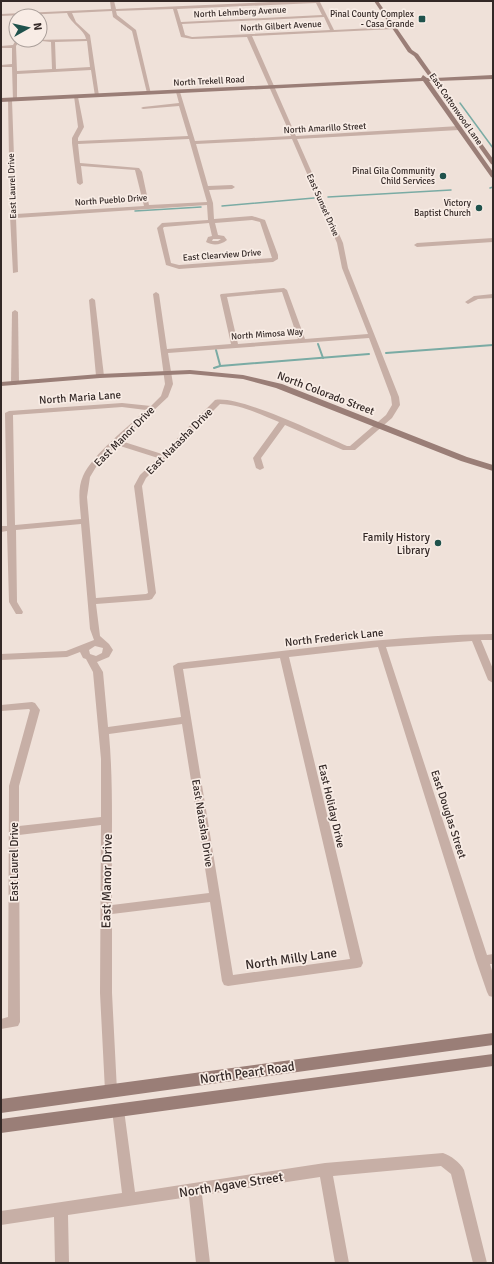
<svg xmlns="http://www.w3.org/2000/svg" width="494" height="1264" font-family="Signika,sans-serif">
<rect width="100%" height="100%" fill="#efe1d9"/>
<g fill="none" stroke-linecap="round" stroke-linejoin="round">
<g stroke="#7aaba4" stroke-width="1.5">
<path d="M460,103l33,45"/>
<path d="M490,188l3,-1"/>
<path d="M328,197l123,-7"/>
<path d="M222,206l92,-8"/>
<path d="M135,211l66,-4"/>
</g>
<g stroke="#7aaba4" stroke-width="2">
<path d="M318,344l5,14"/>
<path d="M216,350l4,15"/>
<path d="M386,353l107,-8"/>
<path d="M214,368l6,-2 149,-12"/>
</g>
<g fill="#c7afa6" fill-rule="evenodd">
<path d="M110,1h4l2,8 178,-8h31l-5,1 14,28 60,-3 2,1 -2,1 -142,7 44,100 163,-10 3,2 -3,2 -162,9 46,104 5,25 51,129 1,8 -8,13 -37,32h-12l-58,-25 -24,33 3,10 -4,2 -4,-2 -3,-10 26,-36c-18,-7 -39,-18 -59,-18l-74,74 -4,8 14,107 -4,6 -3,1 -53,4 4,32 9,8 4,6 -4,7 -12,5 6,10 5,55 73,-10 -8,-51 5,-3c105,-11 210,-28 315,-29v6h-12l12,29v14l-5,-3 -16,-39 -86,6 101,308 6,-1v10h-3l3,10v23l-4,-1 -2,-4 -11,-32 -98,-313 -89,10 74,306 -2,4 -4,1 -129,18 -4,-1 -2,-4 -12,-79 -98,12v79l5,98 -2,4 -4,2 -4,-2 -2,-4 -5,-98 1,-168 -82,10 1,187 -2,4 -17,3v-10l7,-2 1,-231 21,-76 -1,-1 -28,2v-6l31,-3 3,1 5,7 -21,76v40l82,-9v-58l-8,-87 -7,-13 -3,-1 -3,-6 -13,5 -66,3v-6l65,-3 28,-11 -4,-11 -9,-105 -65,6 1,72 6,10 -1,2h-6l-7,-12 -2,-71 -6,1v-6h6l-2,-113 4,-2 113,-8 29,3 10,-10 4,-12 -12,-90 3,-2 3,2 8,55 64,-5 -11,-49 1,-1 63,-6 3,2 18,49 63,-5 -26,-66 -5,-25 -45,-104 -96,5 12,42 24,-1 3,2 -3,2 -23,1 4,13 1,16 38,-3 13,4 13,35v4l-5,3 -94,7 -13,-4 -9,-37 5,-5 46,-3 -1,-15 -191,13 2,54 -5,1 -3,-57 -2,-117 4,1 4,114 128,-8 -9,-36 -54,-4 2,17 -3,2 -3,-2 -5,-40v-5l6,-11 -4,-31 4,1 6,30 -6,11v3l110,-5 -9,-30 -36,3 -2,-1 2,-1 36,-4 -3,-11 2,-1 2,1 15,49 96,-5 -44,-99 -55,2 -11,-2 -8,-28 -57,2 1,4 19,15 15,64 -4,-1 -15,-62 -19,-14 -1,-6 -40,2 4,9 14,13 9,61 -2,1 -2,-1 -4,-26 -74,4v26l-4,1 -1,-34h-11v-2l11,-1v-16h-11v-2l12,-1 3,-5h4l-4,6 1,25 35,-2 -1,-27 -19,-2 54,-1c-1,-9 -15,-15 -19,-26l-66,3v-2l110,-5zM316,3l6,12 -141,7 -4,-13zM324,17l6,13 -138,7 -7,-2 -3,-11zM87,41l3,26 -34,2 -1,-27zM189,139l18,63 -58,3 -7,-33 -3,-4 -59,-5 -2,-19zM252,220l8,2 12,36 -93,7 -8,-2 -8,-35 1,-1 45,-4 3,13 -4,1 -2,5c7,4 15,3 21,-2l-3,-4 -6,-1 -3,-12zM213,239h8l-3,2h-6zM282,292l16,47 -60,5 -11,-47zM369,338l22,59 1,8 -6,10 -36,31h-3c-26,-11 -107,-51 -132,-46l-53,54 -41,-13 47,-44 5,-13 -5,-31zM122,407l24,3c-18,17 -53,44 -63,66 -6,13 -3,29 -2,43l-66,6 -2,-110zM117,445l41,13 -18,17 -6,11 14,107 -2,1 -50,4 -9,-101 3,-20 9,-15zM95,646l8,2 -1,5 -6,3 -6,-2 -1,-4zM280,658l70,301 -117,16 -50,-306zM182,724l27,169 -97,12c-1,-58 2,-114 -3,-171z"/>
<path d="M493,238v4l-76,5 -3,-2 3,-2z"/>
<path d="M493,294v4l-15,1 -10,5 -3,-2 9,-6z"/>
<path d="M92,298l3,2 9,76 -4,2 -4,-2 -7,-76z"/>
<path d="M15,310l3,2 1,71 -4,2 -4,-2 1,-71z"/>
<path d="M118,1104l4,2 2,4 11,82 190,-29 118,-10c8,3 17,9 21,17l23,93h-14l-22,-89 -10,-8 -108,10 16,87h-14l-15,-86 -118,18 8,68h-14l-7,-66 -121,18 1,48h-14l-1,-46 -53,8v-14l121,-18 -10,-83 2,-4z"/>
</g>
<g fill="#9a7e77" fill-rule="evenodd">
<path d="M374,1h4l34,49 6,4 17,24 58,-3v4l-56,2 56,78v6l-2,-1 -59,-83h-3l64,91v6l-2,-1 -68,-96 -422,21v-4l420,-20 2,-3 4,3h3l-16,-22 -6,-4z"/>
<path d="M190,370l53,5 39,9 185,73 26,8v6l-32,-10 -185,-73 -33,-9 -53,-5 -90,4 -99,8v-4l99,-8z"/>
<path d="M493,1033v12l-492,68v-14z"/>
<path d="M493,1054v12l-492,67v-14z"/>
</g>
</g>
<g fill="#1f524c" stroke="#f8ece5" stroke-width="1.5">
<rect x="418" y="15" width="8" height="8" rx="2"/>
<circle cx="443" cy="176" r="4"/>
<circle cx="479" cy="208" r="4"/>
<circle cx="438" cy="543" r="4"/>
</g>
<g text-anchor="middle" stroke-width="3.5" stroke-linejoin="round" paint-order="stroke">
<g font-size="9" fill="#332826" stroke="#f8ece5">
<text transform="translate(240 12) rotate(-3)" y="3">North Lehmberg Avenue</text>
<text transform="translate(281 26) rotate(-3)" y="3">North Gilbert Avenue</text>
<text transform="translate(209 81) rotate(-3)" y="3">North Trekell Road</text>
<text transform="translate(456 109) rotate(55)" y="3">East Cottonwood Lane</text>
<text transform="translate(325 128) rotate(-3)" y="3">North Amarillo Street</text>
<text transform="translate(12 186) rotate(-92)" y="3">East Laurel Drive</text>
<text transform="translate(111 200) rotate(-4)" y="3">North Pueblo Drive</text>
<text transform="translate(323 205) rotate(66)" y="3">East Sunset Drive</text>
<text transform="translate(222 255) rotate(-4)" y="3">East Clearview Drive</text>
<text transform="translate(267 334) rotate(-4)" y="3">North Mimosa Way</text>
</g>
<g font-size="9" fill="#332826" stroke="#f8ece5" text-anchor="end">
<text x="414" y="17">Pinal County Complex<tspan x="414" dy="10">- Casa Grande</tspan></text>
<text x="435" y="174">Pinal Gila Community<tspan x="435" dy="10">Child Services</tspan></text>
<text x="471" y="206">Victory<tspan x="471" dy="10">Baptist Church</tspan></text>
</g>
<g font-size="11" fill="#332826" stroke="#f8ece5">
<text transform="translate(326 393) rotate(21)" y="4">North Colorado Street</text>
<text transform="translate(80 397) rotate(-4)" y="4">North Maria Lane</text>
<text transform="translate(124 436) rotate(-45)" y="4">East Manor Drive</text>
<text transform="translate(179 441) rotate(-45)" y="4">East Natasha Drive</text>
<text transform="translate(334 637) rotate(-6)" y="4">North Frederick Lane</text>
<text transform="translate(332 806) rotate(77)" y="4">East Holiday Drive</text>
<text transform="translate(449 814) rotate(72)" y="4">East Douglas Street</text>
<text transform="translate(203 823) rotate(81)" y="4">East Natasha Drive</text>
<text transform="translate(14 862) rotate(-90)" y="4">East Laurel Drive</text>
</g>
<g font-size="11" fill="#332826" stroke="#f8ece5" text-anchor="end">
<text x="430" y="541">Family History<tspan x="430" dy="13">Library</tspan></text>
</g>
<g font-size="13" fill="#332826" stroke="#f8ece5">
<text transform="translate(106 881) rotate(-89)" y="5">East Manor Drive</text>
<text transform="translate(291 958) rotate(-8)" y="5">North Milly Lane</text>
<text transform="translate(247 1072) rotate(-8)" y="5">North Peart Road</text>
<text transform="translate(231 1184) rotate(-9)" y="5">North Agave Street</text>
</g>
</g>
<rect width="494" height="1264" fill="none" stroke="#332826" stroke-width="4"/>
<g transform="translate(28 28) rotate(82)"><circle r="19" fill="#f8ece5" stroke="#a99e99"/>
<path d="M0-3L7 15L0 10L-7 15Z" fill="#1f524c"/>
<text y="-6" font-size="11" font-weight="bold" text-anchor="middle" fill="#332826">N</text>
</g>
</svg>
